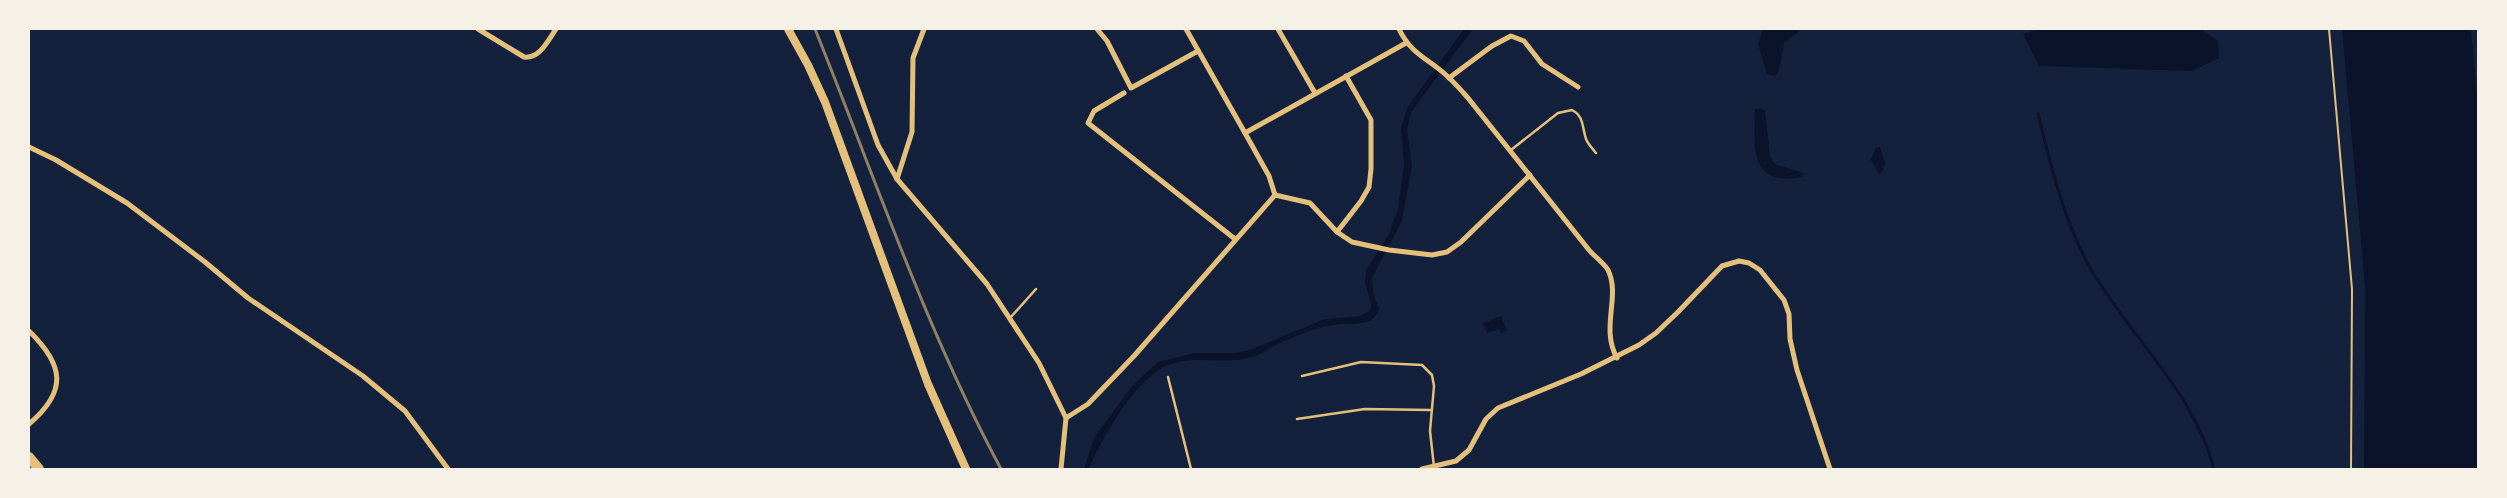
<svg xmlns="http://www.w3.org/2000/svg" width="2507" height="498" font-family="'Space Grotesk',sans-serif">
<rect width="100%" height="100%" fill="#14213d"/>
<g fill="#0b132b">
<path d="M1464,29h9l-62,83 -4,18 5,36 -10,55 -30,57 1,15 6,16c-6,20 -29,13 -46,16 -19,3 -40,12 -57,20 -7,3 -13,9 -20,11 -31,11 -65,-4 -94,12 -29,16 -61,71 -73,101h-5l10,-31 38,-52 26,-24 36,-9h41l15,-3 75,-31 35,-3 10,-5 1,-8 -6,-20 1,-13 23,-36 9,-25 6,-43 -3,-38 6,-20z"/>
<path d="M1763,29h39l-18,14 -5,27 -3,5 -4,1 -5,-2 -9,-30z"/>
<path d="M2040,29h161l17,12 1,17 -27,13 -153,-5 -16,-32z"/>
<path d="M2342,29h129l7,77v363h-114l1,-183z"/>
<path d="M1761,108l4,3 5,45 5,8 28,9 -1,4c-53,10 -48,-29 -47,-68z"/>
<path d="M1880,147l5,16 -2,8 -4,3 -8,-14 5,-12z"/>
<path d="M1501,316l6,15 -6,2 -2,-4 -12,4 -4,-10z"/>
</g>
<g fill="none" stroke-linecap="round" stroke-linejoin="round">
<path stroke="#0b132b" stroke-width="3" d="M2038,114c13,52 25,104 51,152 39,69 105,125 125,203"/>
<g stroke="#e5c07b" stroke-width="2">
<path d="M2329,29l23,260 -1,180"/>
<path d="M2478,29v5"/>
</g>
<g stroke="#e5c07b" stroke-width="2.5">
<path d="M1511,150l47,-37 14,-3c12,6 10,17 14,29 2,5 6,9 10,14"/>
<path d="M1010,318l26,-29"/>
<path d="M1302,376l59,-14 61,3 10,10 2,11 -4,45 4,36"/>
<path d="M1168,377l23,92"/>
<path d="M1297,419l68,-10 65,1"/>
</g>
<g stroke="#e5c07b" stroke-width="5">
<path d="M478,29l46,28c16,2 24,-17 32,-28"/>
<path d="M836,29l42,116 19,34 90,105 52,79 27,55 -5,51"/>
<path d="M1097,29l10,12 24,47 67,-37"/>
<path d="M1186,29l59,104"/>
<path d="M1278,29l37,64"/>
<path d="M1399,29c12,25 28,29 47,46 8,7 15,15 22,23l121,152c5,6 15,13 19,20 13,26 -8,58 9,88"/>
<path d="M1449,78l43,-32 19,-10 13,5 18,23 36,23"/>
<path d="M1124,93l-30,18 -6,12 147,116"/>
<path d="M29,147l27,13 71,43 78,59 43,36 115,78 42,35 43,58"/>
<path d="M897,179l15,-47 1,-74 11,-29"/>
<path d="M1275,195l35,8 27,29 15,10 37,8 43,5 15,-3 14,-10 69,-67"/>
<path d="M1337,232l24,-31 8,-14 2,-18v-49l-25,-44"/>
<path d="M29,331c35,34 39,60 0,93"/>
<path d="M1066,418l22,-14 46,-48 141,-161 -6,-19 -24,-43 161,-90"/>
<path d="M1422,469l34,-8 13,-11 17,-31 12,-11 83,-34 58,-29 17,-12 22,-21 44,-46 17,-5 10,2 11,7 24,30 5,14 1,25 7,31 33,99"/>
</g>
<path stroke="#e5c07b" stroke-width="8" d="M788,29l20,36 17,37 103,282 38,85"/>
<path stroke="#e5c07b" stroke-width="10" d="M29,457l10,12"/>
<path stroke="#918062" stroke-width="3" d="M815,29c60,148 110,299 186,440"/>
</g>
<rect width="2507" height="498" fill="none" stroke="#f6f1e7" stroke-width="60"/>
</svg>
